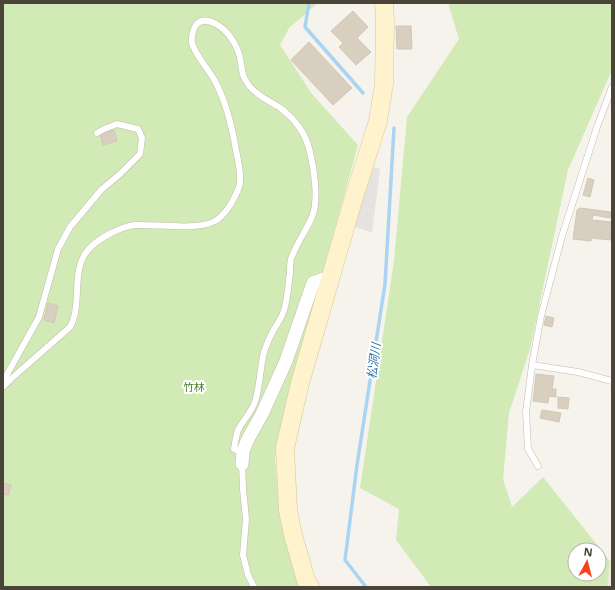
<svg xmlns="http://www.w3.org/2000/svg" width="615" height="590" font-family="'Noto Sans','Noto Sans JP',sans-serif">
<rect width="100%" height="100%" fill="#f6f3ec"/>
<path fill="#efe8d6" d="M612,560v27h-5l3,-26z"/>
<g fill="#d2eab5" fill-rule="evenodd">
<path d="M3,3h315l-29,25 -9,17 32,49 46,51 -63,227 -20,88 6,64 18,58 2,5h-298z"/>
<path d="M448,3h164v67l-44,100 -38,179 -21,64 -6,66 9,28 31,-30 67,84 -3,26h-176l-35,-47 3,-31 -39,-21 34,-227 13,-144 52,-78zM575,550h24v24h-24z"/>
</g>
<path fill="#e5e3e0" d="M373,167l7,2 -8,64 -18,-7z"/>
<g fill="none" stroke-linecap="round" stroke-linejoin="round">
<g stroke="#a9d4f2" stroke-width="3.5">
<path d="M309,3l-4,24 58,66"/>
<path d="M366,587l-21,-27 12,-95 28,-181 9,-156"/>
</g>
</g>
<g fill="#d8cfc1" stroke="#d3c7b4">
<path d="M353,11l15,16 -11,11 14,14 -15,13 -17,-18 4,-4 -12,-12z"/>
<path d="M396,26h15l1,23h-15z"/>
<path d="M309,42l43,46 -19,17 -42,-45z"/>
<path d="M114,130l3,11 -14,4 -3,-11z"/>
<path d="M588,178l6,2 -4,17 -7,-2z"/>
<path d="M580,208l31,4 -1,6 -17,-3 -1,5 20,2 -2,18 -19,-2v3l-18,-2 4,-29z"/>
<path d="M48,303l10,3 -4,17 -10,-3z"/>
<path d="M546,316l8,2 -2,9 -8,-2z"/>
<path d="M536,374l18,2 -2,13h4v8l-7,-1 -1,7 -15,-2z"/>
<path d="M558,397l11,1 -1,11 -10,-1z"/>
<path d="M542,410l19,3 -2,9 -19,-4z"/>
<path d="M3,483l8,2 -3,10 -5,-1z"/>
</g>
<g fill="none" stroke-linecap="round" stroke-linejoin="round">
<g stroke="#c2bbae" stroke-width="7">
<g id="lane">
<path d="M612,87l-15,40 -35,109 -21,80 -9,49 46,7 34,9"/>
<path d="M532,365l-6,47 2,37 10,17"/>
<path d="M3,386l2,-8 34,-61 19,-68 12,-22 31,-37 19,-16 20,-20 2,-16 -4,-9 -21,-5 -13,5 -7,4"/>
<path d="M3,387l9,-9 58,-51c13,-23 0,-56 18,-77 9,-11 33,-24 48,-25 21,-1 61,6 79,-4 6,-3 12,-11 16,-17 3,-6 8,-14 9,-21 1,-11 -2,-23 -4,-33 -4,-23 -9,-46 -20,-67 -6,-12 -21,-28 -24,-40 -1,-5 1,-14 4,-18 11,-12 29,4 35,13 6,8 9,16 10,26 1,4 1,10 3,13 6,15 22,22 35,30 15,11 27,27 31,45 4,17 9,48 2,65 -6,14 -16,27 -21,42 -1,4 -1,9 -1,14 -2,12 -2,25 -6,37 -1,5 -5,11 -8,16 -5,8 -9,17 -12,26 -4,16 -4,34 -9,50 -4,10 -12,19 -17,28 -2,6 -3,13 -4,19l5,2h4"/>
<path d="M242,464l1,25 3,30 -3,36 5,20 6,12"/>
</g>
</g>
<g stroke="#c2bbae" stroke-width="14">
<path id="street" d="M242,464l1,-13 5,-12 14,-25 24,-53 27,-78 17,-6"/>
</g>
<g stroke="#d6c79b" stroke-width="19">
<path id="secondary" d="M310,587l-4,-7 -13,-45 -5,-25 -3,-62 15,-65 54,-186 24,-76 6,-37 1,-62 -1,-19"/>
</g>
<use href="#lane" stroke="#fff" stroke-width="6"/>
<use href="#street" stroke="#fff" stroke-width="13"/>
<use href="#secondary" stroke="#fff3cd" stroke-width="18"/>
</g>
<g text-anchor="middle" stroke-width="4" stroke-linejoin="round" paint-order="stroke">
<g font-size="11" fill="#4a7f2a" stroke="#fff">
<text x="194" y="391">竹林</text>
</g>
<g font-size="12" font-style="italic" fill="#2e7ab2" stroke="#fff">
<text transform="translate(374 361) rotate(-82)" y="4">松洞川</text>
</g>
</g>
<rect width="615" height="590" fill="none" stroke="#4b4439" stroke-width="8"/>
<g transform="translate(587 562) rotate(7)"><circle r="19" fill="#ffffff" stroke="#b7b4b0"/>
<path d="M0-3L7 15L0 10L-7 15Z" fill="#fc3f1d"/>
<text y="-6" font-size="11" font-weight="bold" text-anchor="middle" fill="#4b4439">N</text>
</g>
</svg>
